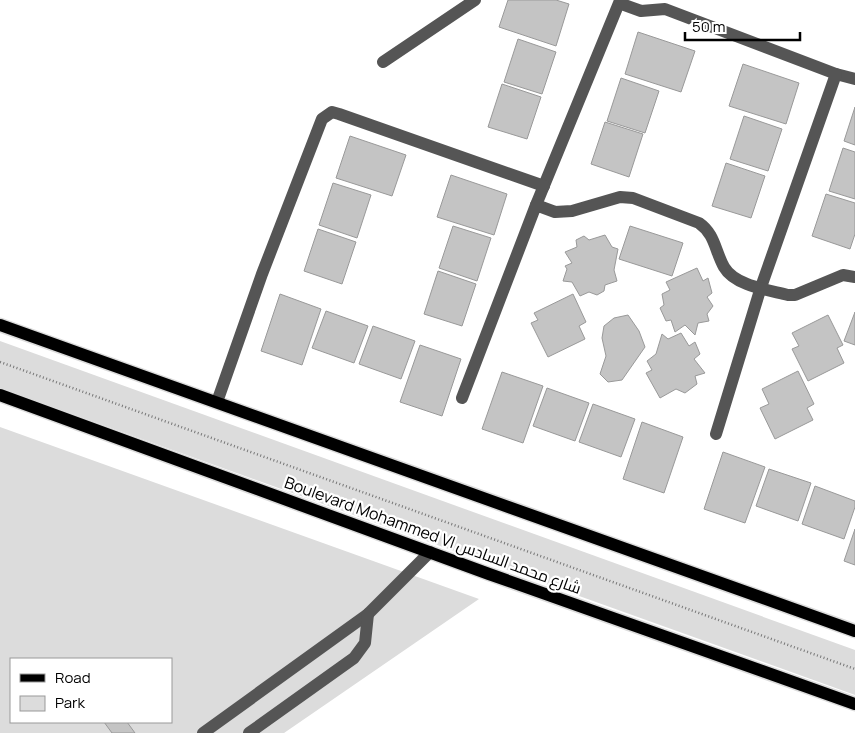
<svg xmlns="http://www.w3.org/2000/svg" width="855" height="733" font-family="Manrope,Cairo,sans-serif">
<rect width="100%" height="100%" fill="#fff"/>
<g fill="#dcdcdc" fill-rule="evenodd">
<path d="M0,341l855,309v45l-855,-307z"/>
<path d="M0,427l479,172 -195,134h-284zM11,659h160v63h-160z"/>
</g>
<g fill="#c4c4c4" stroke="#999">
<path d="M508,0h48l13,4 -13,42 -57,-19z"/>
<path d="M638,32l57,19 -14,41 -56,-18z"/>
<path d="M518,39l38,13 -14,42 -38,-12z"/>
<path d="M743,64l56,19 -13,41 -57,-18z"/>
<path d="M621,78l38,13 -14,42 -38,-12z"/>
<path d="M502,84l39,13 -14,42 -39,-12z"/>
<path d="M855,107v38l-11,-4z"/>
<path d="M744,116l38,13 -14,42 -38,-12z"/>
<path d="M605,122l38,12 -14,43 -38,-13z"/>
<path d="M350,136l56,19 -14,41 -56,-18z"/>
<path d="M843,148l12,4v47l-26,-8z"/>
<path d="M726,163l39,13 -14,42 -39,-12z"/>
<path d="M451,175l56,19 -13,41 -57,-18z"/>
<path d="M333,183l38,12 -14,43 -38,-13z"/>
<path d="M826,194l29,9v31l-5,15 -38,-13z"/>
<path d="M453,226l38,12 -14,43 -38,-13z"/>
<path d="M630,226l53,17 -11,33 -53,-17z"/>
<path d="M318,229l38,13 -14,42 -38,-13z"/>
<path d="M605,235l7,12 6,2 -4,21 3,11 -12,4 -1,6 -7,4 -8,-3 -9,4 -8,-14 -9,-1 4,-12 -2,-3 7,-3 -7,-11 12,-5 -1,-7 8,-4 5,4z"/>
<path d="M697,268l6,13 5,-3 4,15 -5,4 6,9 -6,8 2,7 -11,2 -3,12 -10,-10 -10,7 -4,-12 -5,1 -6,-13 4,-3 -2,-11 8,-4 -4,-8z"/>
<path d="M438,271l38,13 -14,42 -38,-12z"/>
<path d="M280,294l41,15 -19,56 -41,-14z"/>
<path d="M573,294l13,28 -7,4 6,13 -37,18 -17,-34 7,-3 -4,-7z"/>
<path d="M326,311l42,15 -14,37 -42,-15z"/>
<path d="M855,312v33l-11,-4z"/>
<path d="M628,315l11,16 6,16 -23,33 -14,2 -8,-8 6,-18 -4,-18 2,-12 10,-8z"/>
<path d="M828,315l15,30 -6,3 7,15 -36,18 -16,-32 7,-3 -7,-13z"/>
<path d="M373,326l42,15 -14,38 -42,-15z"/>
<path d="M681,333l8,13 6,-4 5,12 -6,5 11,14 -10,3 2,8 -12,9 -9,-4 -16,9 -14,-25 6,-3 -5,-9 9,-7 6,-20 6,5z"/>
<path d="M420,345l41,14 -19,57 -42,-14z"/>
<path d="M798,371l16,33 -7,4 6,12 -38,19 -15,-31 9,-4 -7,-15z"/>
<path d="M502,372l41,14 -20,57 -41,-14z"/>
<path d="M547,388l42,15 -14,38 -42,-15z"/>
<path d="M593,404l42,15 -14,38 -42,-15z"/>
<path d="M642,422l41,15 -19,56 -41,-14z"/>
<path d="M723,452l42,15 -20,56 -41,-14z"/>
<path d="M769,469l42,14 -13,38 -42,-15z"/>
<path d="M815,486l40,15v6l-11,32 -42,-15z"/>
<path d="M855,529v36l-11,-4z"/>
<path d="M104,722h23l8,11h-23z"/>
</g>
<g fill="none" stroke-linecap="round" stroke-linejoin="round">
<g stroke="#dbdbdb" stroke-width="15">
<g id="major">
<path d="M0,325l855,306"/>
<path d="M0,395l489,179 366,130"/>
</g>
</g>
<path stroke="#777" stroke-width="2.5" stroke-dasharray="1 2.5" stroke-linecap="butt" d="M0,362l855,307"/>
<g stroke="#555" stroke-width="12">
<path d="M383,62l92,-62"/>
<path d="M836,74l19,5"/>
<path d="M536,205l83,-202 22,8 24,-2 171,65 -75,213 -45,147"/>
<path d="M462,398l74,-193 19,7 17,-1 48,-14 13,1 66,25c16,11 16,28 25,44 11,19 45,23 64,28h7l48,-20 12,2"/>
<path d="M217,402l45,-128 60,-155 10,-7 7,2 205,72"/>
<path d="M203,733l165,-119 62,-62"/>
<path d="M249,733l105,-75 11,-15 3,-29"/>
</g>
<use href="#major" stroke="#000" stroke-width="12"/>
</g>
<g text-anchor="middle" stroke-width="4.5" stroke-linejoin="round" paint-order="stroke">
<g font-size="16" fill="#000" stroke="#fff">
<text transform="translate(433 535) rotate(20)" y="6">Boulevard Mohammed VI شارع محمد السادس</text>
</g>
</g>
<rect x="10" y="658" width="162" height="65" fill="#ffffff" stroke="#999999"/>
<rect x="20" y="674" width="25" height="8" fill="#000000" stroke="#999999"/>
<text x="55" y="683" font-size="15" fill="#000000">Road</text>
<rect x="20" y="696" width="25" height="15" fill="#dcdcdc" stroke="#999999"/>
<text x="55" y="708" font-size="15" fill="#000000">Park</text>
<path d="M685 32v8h115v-8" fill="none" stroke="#000000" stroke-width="2.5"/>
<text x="692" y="32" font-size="15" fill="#000000" stroke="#ffffff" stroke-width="4" paint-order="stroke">50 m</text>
</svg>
